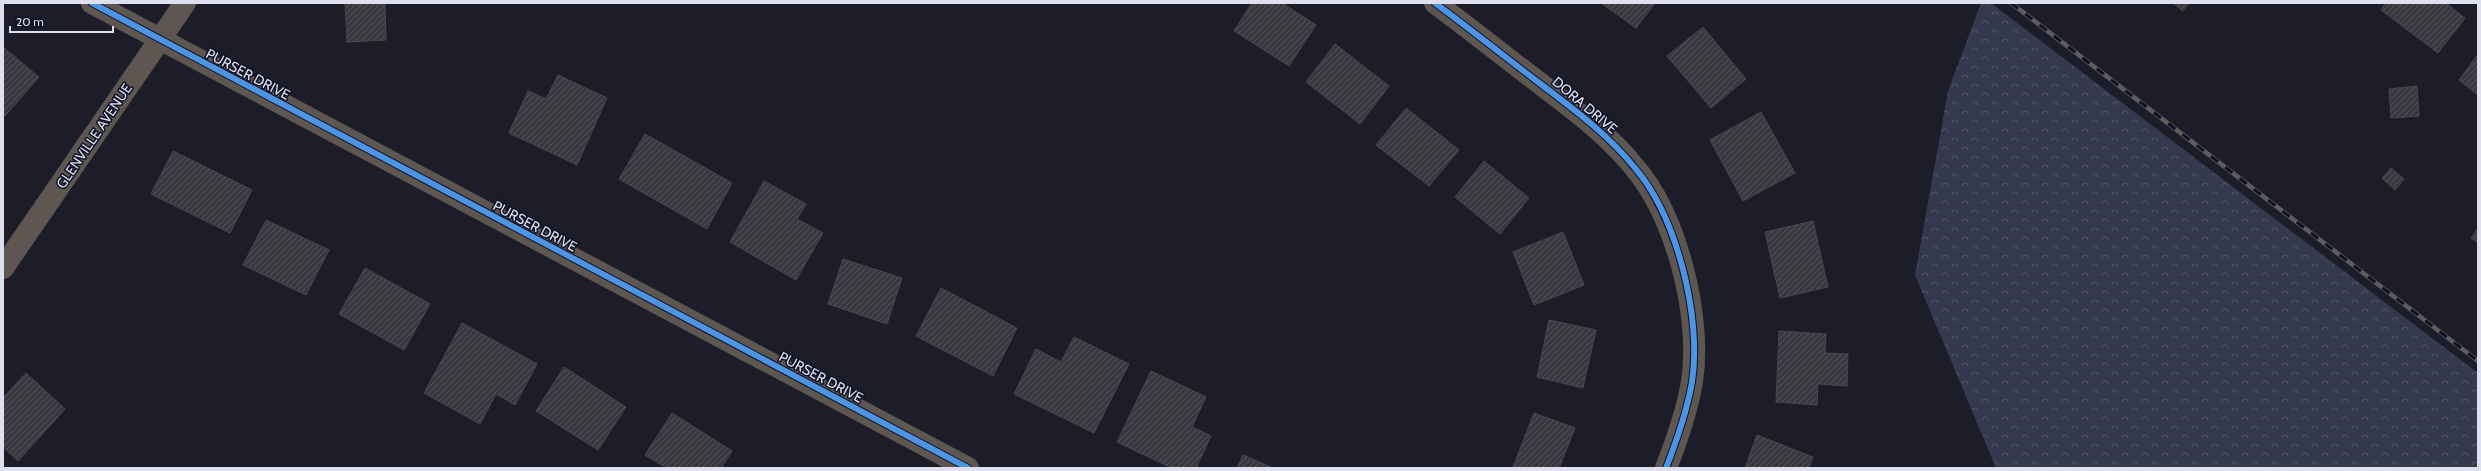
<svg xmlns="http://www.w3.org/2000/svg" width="2481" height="471" font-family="Cabin,sans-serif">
<defs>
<pattern id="forest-crowns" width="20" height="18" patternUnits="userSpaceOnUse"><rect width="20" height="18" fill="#35394e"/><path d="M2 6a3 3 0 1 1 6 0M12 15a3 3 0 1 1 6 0" fill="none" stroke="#525568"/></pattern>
<pattern id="building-hatch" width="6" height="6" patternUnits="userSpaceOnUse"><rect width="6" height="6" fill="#3b3740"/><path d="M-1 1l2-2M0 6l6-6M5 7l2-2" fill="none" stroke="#57545c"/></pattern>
</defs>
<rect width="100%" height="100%" fill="#1d1d29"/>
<path fill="url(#forest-crowns)" d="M1981,3h10l487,370v95h-482l-81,-193 33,-184z"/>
<g fill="url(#building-hatch)" stroke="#4b464e">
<path d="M345,3h40l1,37 -39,2z"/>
<path d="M1252,3h30l34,22 -27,41 -55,-35z"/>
<path d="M1601,3h54l-19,25z"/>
<path d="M2173,3h16l-6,8z"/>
<path d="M2386,3h60l19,15 -27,35 -57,-43z"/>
<path d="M1703,27l43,52 -35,29 -44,-52z"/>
<path d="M1335,44l54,42 -29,38 -54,-42z"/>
<path d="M3,47l36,30 -34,39 -2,-2z"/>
<path d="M2478,54v41l-19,-15z"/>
<path d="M558,75l49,23 -30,67 -68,-32 19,-42 18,8z"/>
<path d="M2417,86l2,30 -28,2 -2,-29z"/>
<path d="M1406,108l53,42 -30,36 -53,-41z"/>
<path d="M1761,112l34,61 -52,28 -33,-61z"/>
<path d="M645,134l87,49 -25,46 -88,-50z"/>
<path d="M173,151l79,39 -22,43 -79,-39z"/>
<path d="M1484,161l45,37 -29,36 -45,-37z"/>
<path d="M2391,168l13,11 -9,11 -13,-12z"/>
<path d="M764,181l42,23 -9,15 26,14 -27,47 -66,-38z"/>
<path d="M266,220l63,30 -23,45 -63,-30z"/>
<path d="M1813,221l15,66 -48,11 -15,-66z"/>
<path d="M2478,228v15l-7,-5z"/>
<path d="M1563,232l21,53 -50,20 -21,-53z"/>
<path d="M843,259l59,19 -15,46 -59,-20z"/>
<path d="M365,268l65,36 -26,46 -65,-36z"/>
<path d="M941,288l76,40 -24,48 -77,-40z"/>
<path d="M1549,320l47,10 -13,58 -46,-11z"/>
<path d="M462,323l75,41 -22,41 -19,-11 -16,30 -56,-31z"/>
<path d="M1779,331l47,3 -1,19 23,1 -1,32 -29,-2 -1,21 -41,-3z"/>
<path d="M1074,337l55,27 -35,69 -80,-39 22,-45 25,13z"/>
<path d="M564,367l62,40 -28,43 -62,-39z"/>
<path d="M1151,371l55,26 -14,30 19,9 -15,32h-24l-55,-26z"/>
<path d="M26,373l39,36 -47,52 -15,-14v-49z"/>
<path d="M672,413l60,38 -11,17h-54l-22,-13z"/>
<path d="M1534,413l41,15 -16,40 -46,-1z"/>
<path d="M1757,435l56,22 -4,11h-64z"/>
<path d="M1243,455l30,13h-36z"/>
</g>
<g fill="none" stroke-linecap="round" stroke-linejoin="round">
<g stroke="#5e5751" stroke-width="22">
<path d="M92,3l876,465"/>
<path d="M1435,3c35,26 69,53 103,79 34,26 70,52 97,86 42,49 67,150 57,214 -5,29 -15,58 -26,86"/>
<path d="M3,268l182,-265"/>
</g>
<g stroke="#5e5c5e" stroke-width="4.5">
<path id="rail" d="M2011,3l467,358"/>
</g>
<use href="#rail" stroke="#0e1025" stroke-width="3" stroke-dasharray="9" stroke-linecap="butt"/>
<g stroke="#0e1025" stroke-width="8">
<g id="cycleway">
<path d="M92,3l876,465"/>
<path d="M1435,3c35,26 69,53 103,79 34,26 70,52 97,86 42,49 67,150 57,214 -5,29 -15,58 -26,86"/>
</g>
</g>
<use href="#cycleway" stroke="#4d94e3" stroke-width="6"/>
</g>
<g text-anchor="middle" stroke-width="3" stroke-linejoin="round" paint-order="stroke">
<g font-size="14" fill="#dee0f0" stroke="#0e1025">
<text transform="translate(248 74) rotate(28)" y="5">PURSER DRIVE</text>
<text transform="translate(1585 105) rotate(40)" y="5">DORA DRIVE</text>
<text transform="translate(94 136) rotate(-56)" y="5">GLENVILLE AVENUE</text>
<text transform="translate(535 226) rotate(28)" y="5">PURSER DRIVE</text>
<text transform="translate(821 377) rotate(28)" y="5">PURSER DRIVE</text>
</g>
</g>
<rect width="2481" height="471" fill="none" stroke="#dee0f0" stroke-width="8"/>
<path d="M10 26v6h103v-6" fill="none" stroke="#dee0f0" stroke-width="2"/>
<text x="16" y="26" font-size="12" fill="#dee0f0" stroke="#0e1025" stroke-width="3" paint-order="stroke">20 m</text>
</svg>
